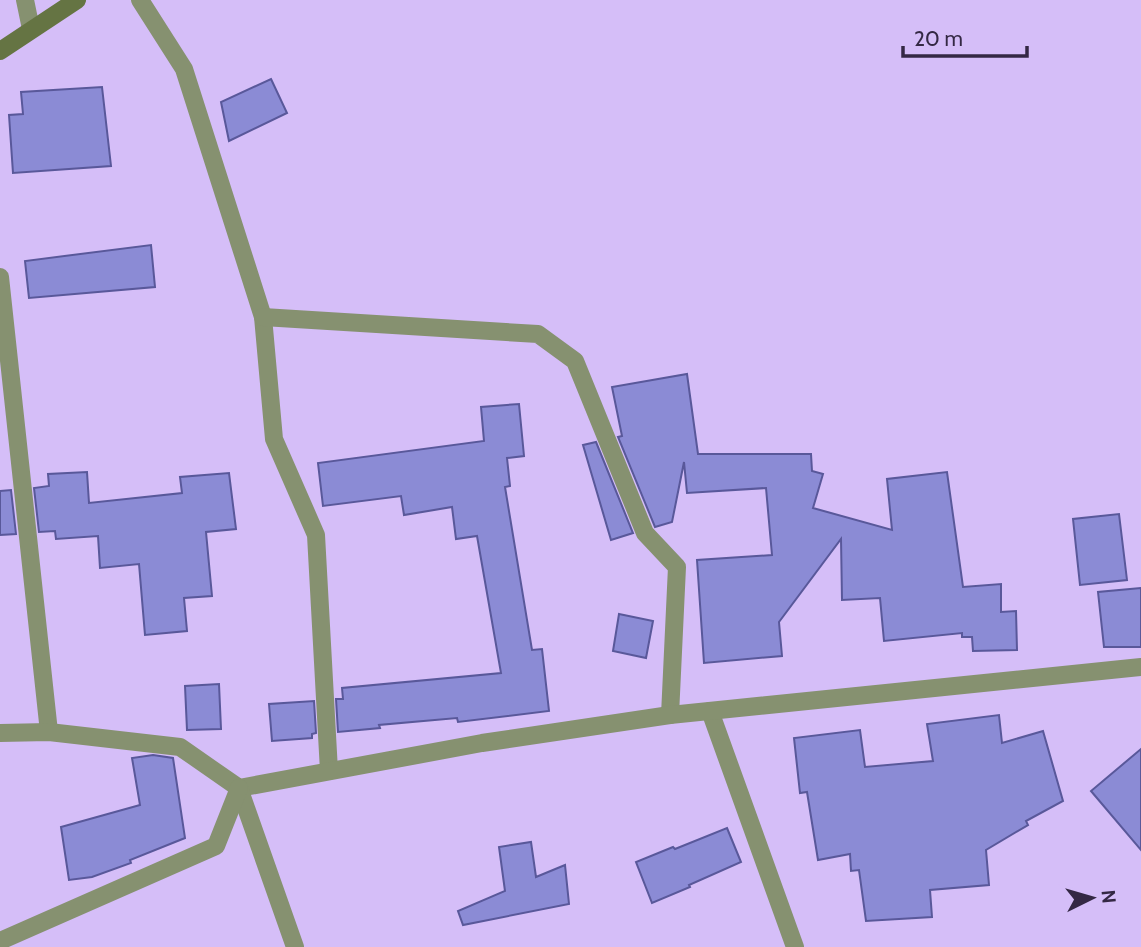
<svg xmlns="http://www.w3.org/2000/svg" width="1141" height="947" font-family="Cabin,sans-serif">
<rect width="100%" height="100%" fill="#d5bef8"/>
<g fill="#8b8bd5" stroke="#59589a" stroke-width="2">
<path d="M271,79l16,34 -58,28 -8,-39z"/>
<path d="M102,87l9,79 -98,7 -4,-58 14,-1 -2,-22z"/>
<path d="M151,245l4,42 -126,11 -4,-37z"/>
<path d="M687,374l11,80h113l1,17 11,3 -10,34 79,22 -5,-51 60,-7 16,115 38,-3v28l15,-1 1,39 -44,1 -1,-14h-10v-4l-78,8 -4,-43 -38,2 -1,-61 -62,83 3,34 -78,7 -7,-103 75,-5 -6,-67 -79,5 -3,-31 -12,60 -17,5 -37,-90 4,-1 -10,-49z"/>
<path d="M519,404l5,52 -17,2 3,28 -5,1 27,163 10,-1 7,62 -91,11 -1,-4 -78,7 1,3 -42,4 -2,-33h7l-1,-11 159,-15 -24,-137 -21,3 -4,-32 -48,8 -3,-19 -78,10 -5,-43 166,-22 -3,-34z"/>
<path d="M596,442l37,91 -22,7 -28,-95z"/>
<path d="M87,472l2,31 93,-10 -2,-16 49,-4 7,56 -30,3 6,64 -28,2 3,33 -42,4 -6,-71 -39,4 -2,-32 -42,3 -1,-8 -16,1 -5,-44 15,-2 -1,-12z"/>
<path d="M11,490l5,44 -16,1v-44z"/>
<path d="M1119,514l8,66 -47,5 -7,-66z"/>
<path d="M1141,588v59h-37l-6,-55z"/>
<path d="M619,614l34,7 -7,37 -33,-7z"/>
<path d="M219,684l2,45 -34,1 -2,-44z"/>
<path d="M314,701l2,32 -4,1v4l-40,3 -3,-37z"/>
<path d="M999,715l3,28 41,-12 20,70 -37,20 2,4 -42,25 3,35 -59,5 2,27 -66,4 -7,-51 -8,1 -1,-17 -32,6 -11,-68 -7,1 -6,-55 66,-8 5,37 68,-6 -6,-37z"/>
<path d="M1141,749v101l-50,-59z"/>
<path d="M153,755l20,3 12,80 -55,22 1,3 -39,14 -23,3 -8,-53 79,-22 -8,-47z"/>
<path d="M727,828l14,34 -52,23 1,2 -38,16 -16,-41 37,-15 2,2z"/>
<path d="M531,842l5,35 29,-12 4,39 -106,21 -5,-14 47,-20 -6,-44z"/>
</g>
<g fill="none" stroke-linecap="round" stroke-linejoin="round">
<g stroke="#869170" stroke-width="18">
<path d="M25,0l6,29"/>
<path d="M140,0l44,69 79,248 11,122 42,96 13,236"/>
<path d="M0,277l49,455"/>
<path d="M263,317l275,17 37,27 70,172 32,34 -7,148"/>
<path d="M710,711l85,236"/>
<path d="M0,733l49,-1 131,15 59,41 243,-45 188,-28 471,-48"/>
<path d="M239,788l56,159"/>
<path d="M0,941l216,-95 23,-58"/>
</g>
<path stroke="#657443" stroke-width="18" d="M0,51l77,-51"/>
</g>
<g transform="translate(1092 898) rotate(85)" stroke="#d5bef8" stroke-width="5" paint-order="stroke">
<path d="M0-5L12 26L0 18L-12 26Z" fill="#342844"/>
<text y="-10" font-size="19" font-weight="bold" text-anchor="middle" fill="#342844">N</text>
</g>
<path d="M903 46v10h124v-10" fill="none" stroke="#342844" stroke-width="3.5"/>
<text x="914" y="46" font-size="21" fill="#342844" stroke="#d5bef8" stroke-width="5" paint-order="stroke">20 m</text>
</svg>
